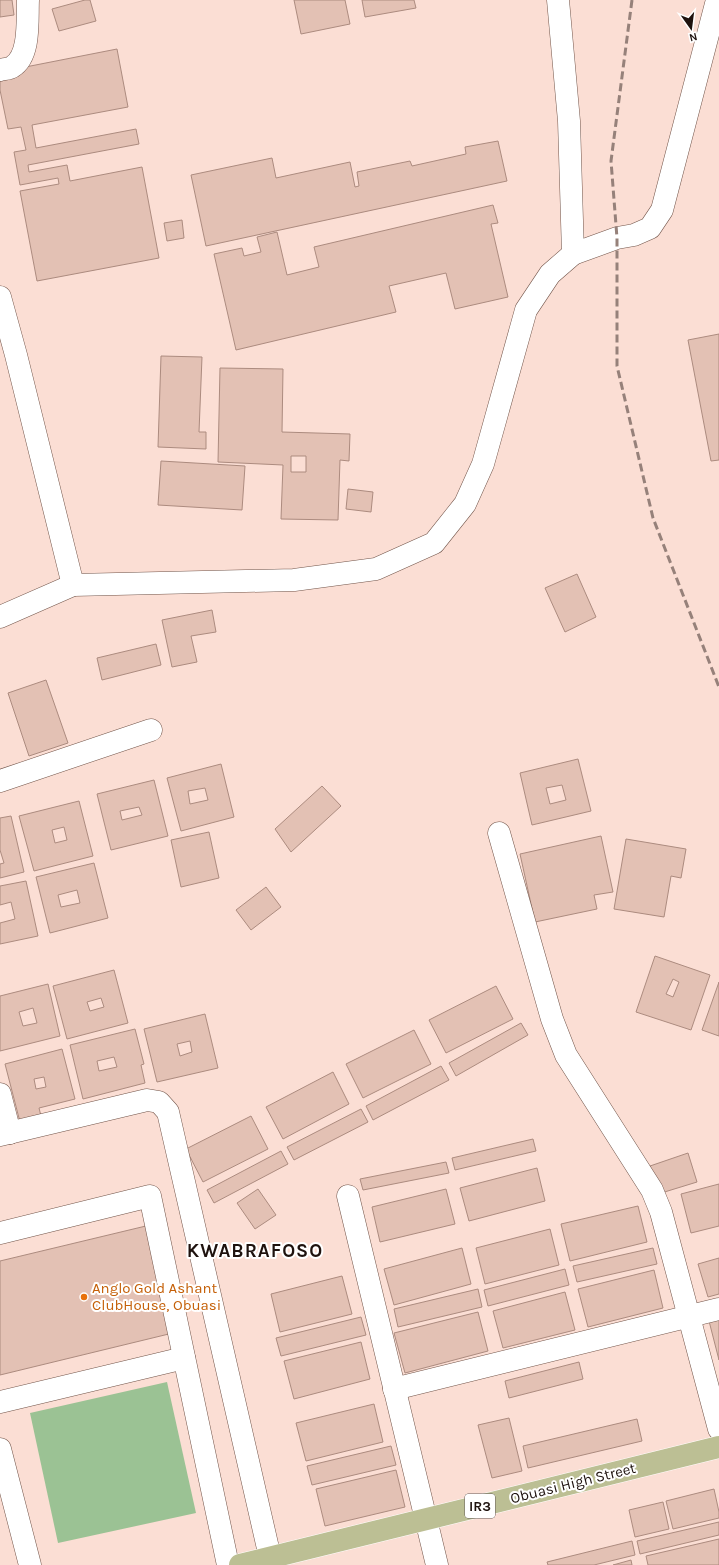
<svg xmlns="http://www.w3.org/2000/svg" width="719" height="1565" font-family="Karla,sans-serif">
<rect width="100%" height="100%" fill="#fbded4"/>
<path fill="#9bc294" d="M167,1382l29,131 -138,30 -28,-130z"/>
<g fill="#e3c1b4" stroke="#ac8b7f" fill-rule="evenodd">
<path d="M0,0h12l2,15 -14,2z"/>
<path d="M85,0h5l6,21 -37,10 -7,-22z"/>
<path d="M294,0h51l5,24 -49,10z"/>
<path d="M362,0h52l2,8 -51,9z"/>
<path d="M117,49l11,58 -96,18 4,23 100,-19 3,15 -111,21 1,7 38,-7 3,16 72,-14 17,91 -122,23 -17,-90 39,-7 -1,-6 -38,7 -6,-33 12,-2 -5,-23 -13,2 -8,-39v-18z"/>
<path d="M498,141l9,40 -301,65 -15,-71 81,-17 4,20 74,-16 5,25 4,-1 -2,-14 53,-11 2,5 54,-12 -1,-7z"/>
<path d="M493,205l5,18 -7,1 17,73 -53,12 -9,-36 -57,13 7,26 -160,38 -22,-96 28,-6 2,8 17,-4 -4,-15 20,-5 10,43 32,-8 -5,-20z"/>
<path d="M182,220l2,18 -17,3 -3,-18z"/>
<path d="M719,334v126l-8,1 -23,-121z"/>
<path d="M161,356l41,1 -3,75h7v17l-48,-2z"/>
<path d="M220,368l63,1 -1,63 68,2 -1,27 -9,-1 -2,60 -57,-1 2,-54 -65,-3zM291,456h15v16h-15z"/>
<path d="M161,461l84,5 -3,44 -84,-5z"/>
<path d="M348,489l25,3 -2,20 -25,-3z"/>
<path d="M577,574l19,43 -31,15 -20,-44z"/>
<path d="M212,610l4,22 -25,4 6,26 -25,5 -10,-47z"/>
<path d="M156,644l5,21 -59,15 -5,-22z"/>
<path d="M46,680l22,63 -39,13 -21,-63z"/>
<path d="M578,759l13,52 -59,14 -12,-52zM562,785l4,15 -16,4 -4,-16z"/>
<path d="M221,764l13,53 -53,14 -14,-53zM205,788l3,12 -18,4 -2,-13z"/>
<path d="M154,780l14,56 -57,14 -14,-56zM139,807l3,8 -20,5 -2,-9z"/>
<path d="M322,786l19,20 -50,46 -16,-23z"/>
<path d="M79,801l14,55 -59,15 -15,-55zM64,827l3,13 -12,3 -3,-13z"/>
<path d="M11,816l13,56 -24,6v-14l4,-1 -4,-13v-32z"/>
<path d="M209,832l10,46 -38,9 -10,-47z"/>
<path d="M601,836l12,56 -19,3 3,14 -62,13 -15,-68z"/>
<path d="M626,839l60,10 -5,29 -10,-2 -7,41 -50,-8z"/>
<path d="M94,863l14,55 -58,15 -14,-56zM77,890l3,13 -19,4 -3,-12z"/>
<path d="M26,881l12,55 -38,8v-21l15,-4 -4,-17 -11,3v-19z"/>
<path d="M266,887l15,20 -30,23 -15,-20z"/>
<path d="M655,956l55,19 -19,55 -55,-18zM673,979l6,3 -6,15 -7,-3z"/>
<path d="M114,970l14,53 -61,16 -14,-53zM101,998l3,9 -14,4 -3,-9z"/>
<path d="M719,982v54l-17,-6z"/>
<path d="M48,984l12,52 -60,15v-55zM33,1008l4,15 -14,3 -4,-14z"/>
<path d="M496,986l17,33 -67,34 -17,-33z"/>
<path d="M205,1014l13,54 -61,14 -13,-53zM190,1041l2,11 -12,4 -3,-12z"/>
<path d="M521,1023l7,12 -72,41 -7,-13z"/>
<path d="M135,1029l9,35 -3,1 4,18 -62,16 -13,-54zM114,1057l3,10 -18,4 -2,-10z"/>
<path d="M414,1030l17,34 -68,34 -17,-34z"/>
<path d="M62,1049l13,50 -36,9 2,8 -21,6 -15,-58zM44,1077l2,10 -10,2 -2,-10z"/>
<path d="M441,1066l8,14 -76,40 -7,-14z"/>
<path d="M333,1072l16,32 -66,35 -17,-32z"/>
<path d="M361,1109l7,13 -74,38 -7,-13z"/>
<path d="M251,1116l17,33 -65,33 -17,-33z"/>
<path d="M533,1139l3,12 -81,19 -3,-12z"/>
<path d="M281,1151l7,13 -74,39 -7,-13z"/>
<path d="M688,1153l9,29 -39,12 -8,-28z"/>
<path d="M446,1162l3,11 -86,17 -3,-11z"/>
<path d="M537,1168l8,33 -76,20 -9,-33z"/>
<path d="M719,1184v42l-28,7 -10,-39z"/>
<path d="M258,1189l18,26 -21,14 -18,-26z"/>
<path d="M446,1189l9,35 -75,18 -8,-35z"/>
<path d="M638,1206l9,36 -77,19 -9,-37z"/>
<path d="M150,1225l27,107 -177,43v-114z"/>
<path d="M550,1229l9,36 -74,19 -9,-36z"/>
<path d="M462,1248l9,36 -77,21 -10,-36z"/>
<path d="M653,1248l4,16 -80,18 -4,-16z"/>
<path d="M719,1258v36l-11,3 -10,-33z"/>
<path d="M565,1269l4,16 -81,21 -4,-16z"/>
<path d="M654,1270l9,38 -75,19 -10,-38z"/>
<path d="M342,1276l10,38 -72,18 -9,-38z"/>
<path d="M478,1289l4,18 -84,20 -4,-18z"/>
<path d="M565,1292l10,38 -72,18 -10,-37z"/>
<path d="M478,1312l10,39 -83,22 -11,-40z"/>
<path d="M361,1317l5,18 -85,21 -5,-18z"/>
<path d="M719,1319v41l-10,-39z"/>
<path d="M361,1342l9,37 -76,20 -10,-38z"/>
<path d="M579,1362l4,17 -74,19 -4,-17z"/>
<path d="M374,1404l9,38 -77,19 -10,-38z"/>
<path d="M509,1418l13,53 -30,7 -14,-53z"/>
<path d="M637,1419l5,22 -114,27 -5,-22z"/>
<path d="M391,1446l5,19 -84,20 -5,-19z"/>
<path d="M396,1470l9,37 -80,19 -9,-37z"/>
<path d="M714,1489l5,23v6l-46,11 -7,-28z"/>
<path d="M663,1502l6,27 -34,8 -6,-27z"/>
<path d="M719,1522v13l-79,19 -3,-13z"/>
<path d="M719,1539v26h-71l-2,-9z"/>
<path d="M632,1541l3,14 -41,10h-46l-1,-3z"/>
<path d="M631,1560l1,5h-19z"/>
</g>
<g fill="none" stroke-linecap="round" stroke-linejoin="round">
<g stroke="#72554a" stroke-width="23">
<g id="minor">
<path d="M558,0l11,121 4,133"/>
<path d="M0,70c4,-1 9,-1 12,-3 19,-11 15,-48 16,-67"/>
<path d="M0,297l16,58 57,230"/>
<path d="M0,617l73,-32 221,-5 82,-11 58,-26 31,-39 18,-40 43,-154 24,-36 23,-20 44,-16 17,-3 16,-7 12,-18 55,-210"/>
<path d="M0,781l151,-51"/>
<path d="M499,833l53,186 14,36 86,135 9,22 58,217"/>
<path d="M0,1094l10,39"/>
<path d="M0,1135l147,-35 12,2 9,10 102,445"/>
<path d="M348,1196l89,369"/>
<path d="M0,1233l150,-37 78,369"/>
<path d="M394,1389l325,-80"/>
<path d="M0,1402l184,-44"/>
<path d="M0,1449l30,116"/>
</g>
</g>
<g stroke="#fff" stroke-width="23">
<path id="major" d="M240,1565l479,-118"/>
</g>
<use href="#minor" stroke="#fff" stroke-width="22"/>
<use href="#major" stroke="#bcbf94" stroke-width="22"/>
<path stroke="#96817a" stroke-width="3" stroke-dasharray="8 4" stroke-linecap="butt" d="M632,0l-21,161 6,77v128l36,152 66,169"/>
</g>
<circle fill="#e8710a" stroke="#fff" stroke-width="1.5" cx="84" cy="1297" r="4"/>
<g text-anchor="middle" stroke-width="4" stroke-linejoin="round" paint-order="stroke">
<rect fill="#fff" stroke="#625956" stroke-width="1" x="465" y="1494" width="30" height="24" rx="3"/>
<g font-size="14" font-weight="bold" fill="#1e120e">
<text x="480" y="1511">IR3</text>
</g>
<g font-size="15" fill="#c56008" stroke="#fff" text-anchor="start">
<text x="92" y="1293">Anglo Gold Ashant<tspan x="92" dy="17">ClubHouse, Obuasi</tspan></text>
</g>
<g font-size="15" fill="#1e120e" stroke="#fff">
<text transform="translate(573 1483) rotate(-14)" y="5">Obuasi High Street</text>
</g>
<g font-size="19" font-weight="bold" letter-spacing="1" fill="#1e120e" stroke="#fff">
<text x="255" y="1257">KWABRAFOSO</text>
</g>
</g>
<g transform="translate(691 28) rotate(166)" stroke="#ffffff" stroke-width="3" paint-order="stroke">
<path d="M0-3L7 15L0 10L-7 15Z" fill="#1e120e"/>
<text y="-6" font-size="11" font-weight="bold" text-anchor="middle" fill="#1e120e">N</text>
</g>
</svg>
